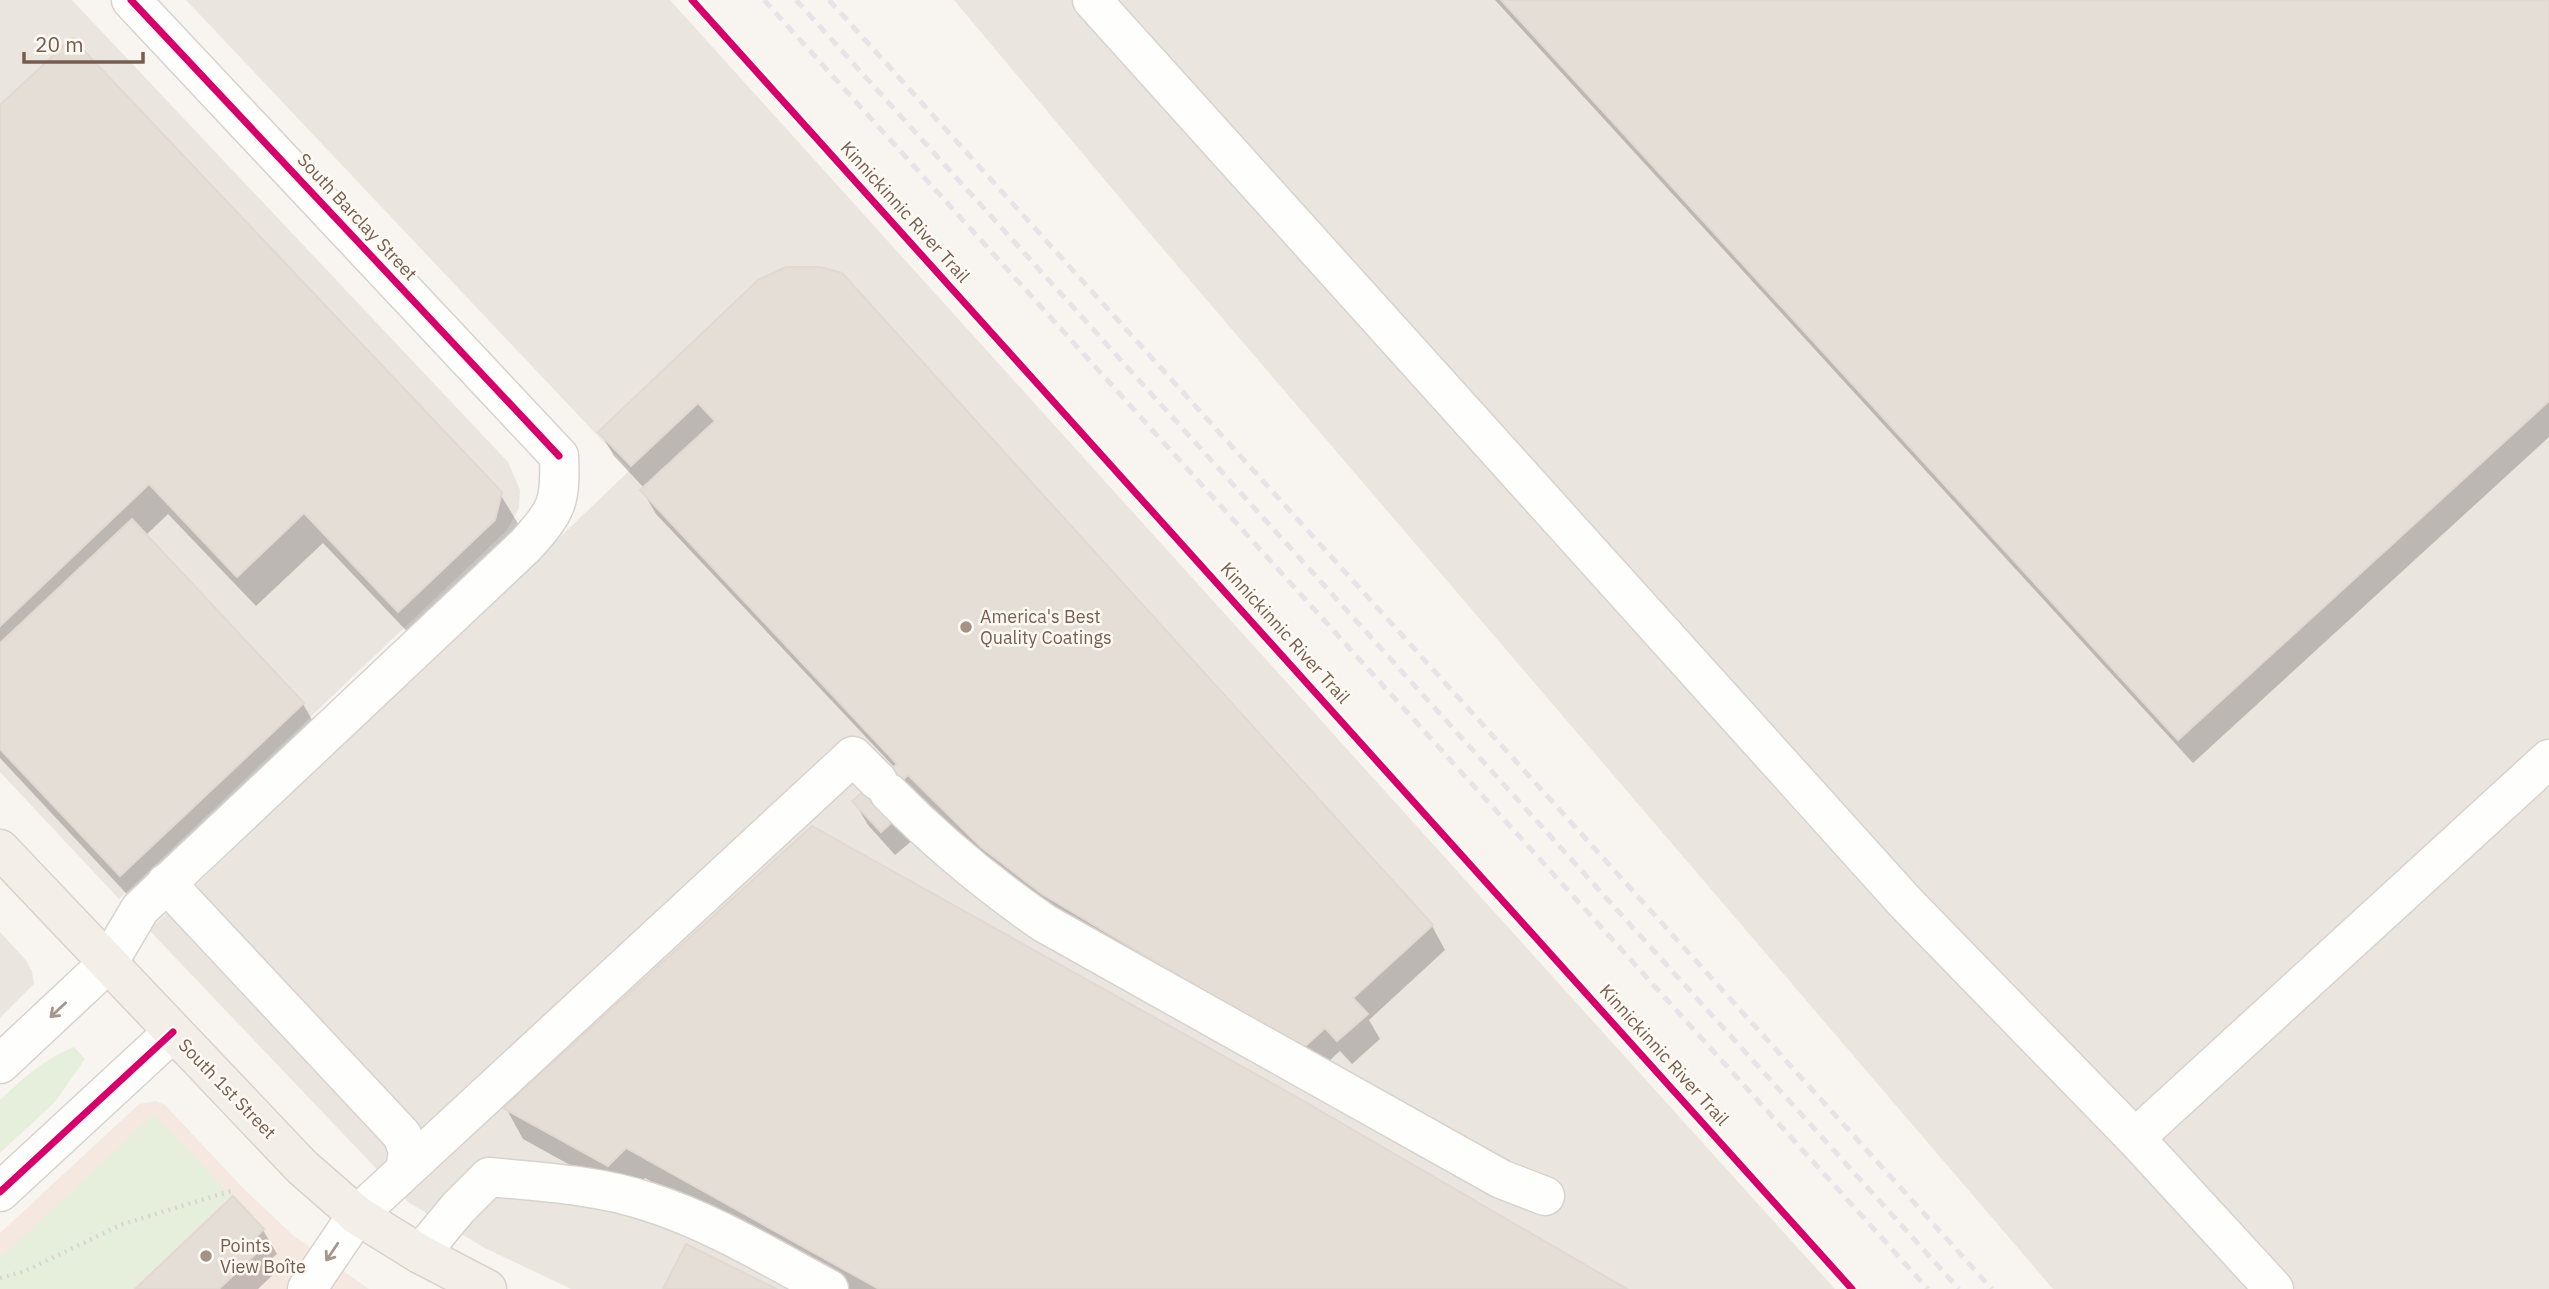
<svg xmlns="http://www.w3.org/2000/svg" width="2549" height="1289" font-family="'IBM Plex Sans',sans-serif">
<rect width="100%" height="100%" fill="#f8f5f0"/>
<path fill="#f5e8e1" d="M156,1101l9,4 79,84 50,47 75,53h-369v-56l139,-129z"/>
<g fill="#ebe5e0">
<path d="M0,0h72l436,462 12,28 -1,18 -12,22 -388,369 -119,-127z"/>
<path d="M186,0h484l1165,1289h-1264l-86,-41 -77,-46 -259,-272 481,-460z"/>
<path d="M954,0h1595v1289h-496l-913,-1067z"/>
<path d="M0,932l25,27 7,12 2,13 -34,34z"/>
</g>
<g fill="#e6efdb">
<path d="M74,1047l11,12 -30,43 -55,51v-53c23,-22 44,-41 74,-53z"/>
<path d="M154,1114l77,82 -99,93h-132v-31z"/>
</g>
<g fill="#0003">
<path d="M1495,0h1054v437l-356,326z"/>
<path d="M0,108l500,386 19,31 -102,117 -94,-99 -67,63 -88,-92 -23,22 158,168 18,31 -183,171 -138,-148z"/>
<path d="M759,282l673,644 13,24 -76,70 11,19 -28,25 -12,-13 -23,21 -320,-201 -74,-73 -23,21 13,21 -18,15 -27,-30 -14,-24 41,-33 -239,-254 -14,-24 2,-2 -30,-32 -14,-24z"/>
<path d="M506,1108l1118,181h-781l-198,-111 -19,18 -103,-57z"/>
<path d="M263,1230l14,24 -7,6 7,11 -19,18h-121z"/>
</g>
<g fill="#e5ded7" stroke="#e1d8d2" stroke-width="2">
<path d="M1501,0h1048v401l-371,339z"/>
<path d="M72,38l430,454 -7,28 -97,92 -94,-99 -67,64 -88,-93 -149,142v-521z"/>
<path d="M786,267h34l22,6 591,652 -80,73 15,16 -31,27 -12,-13 -23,21 -260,-155 -61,-47 -73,-72 -24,22 16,18 -19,17 -29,-31 45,-37 -257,-274 75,-69 -17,-18 -67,63 -33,-34 160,-152z"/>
<path d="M132,519l172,184 -184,173 -120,-127v-106z"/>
<path d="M812,826l483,270 332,193h-748l-253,-141 -18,18 -105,-58z"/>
<path d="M233,1196l31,33 -8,8 8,9 -45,43h-84z"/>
<path d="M686,1244l91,45h-114z"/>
</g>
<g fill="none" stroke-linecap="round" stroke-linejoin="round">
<g stroke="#d8d2cd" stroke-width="41">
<g id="minor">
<path d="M1092,0l814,903 229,235 139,151"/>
<path d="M889,793c49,50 97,90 155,130l457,256 44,17"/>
<path d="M166,883l236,252 6,16 -3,19"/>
<path d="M0,1064l108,-101 32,-54 386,-364c31,-35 35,-42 33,-89l-428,-456"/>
<path d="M2135,1138l414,-379"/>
<path d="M0,1192l173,-160"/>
<path d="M420,1254l38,-46 31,-31c54,5 109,8 160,25 63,20 122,56 180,87"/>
<path d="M307,1289l50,-74 496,-459 25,25"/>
</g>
</g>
<g stroke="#d9d1cc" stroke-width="41">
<path id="major" d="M0,849l302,318 55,48 63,39 67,35"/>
</g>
<path stroke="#dbd5d0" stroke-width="4.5" stroke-dasharray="2 5" stroke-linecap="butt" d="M0,1278l25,-7 98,-47 111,-34"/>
<use href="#minor" stroke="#fefefd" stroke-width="38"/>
<use href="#major" stroke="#f3eee8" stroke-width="38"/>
<g stroke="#e6e4e7" stroke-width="5" stroke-dasharray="10 7" stroke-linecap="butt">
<path d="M764,0l1164,1289"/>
<path d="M796,0l1163,1289"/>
<path d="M829,0l1163,1289"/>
</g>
<g stroke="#fefaf3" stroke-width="11">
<g id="cycleway">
<path d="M131,0l428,456"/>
<path d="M692,0l1160,1289"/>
<path d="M0,1192l173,-160"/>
</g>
</g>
<use href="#cycleway" stroke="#d6006c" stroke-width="7"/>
</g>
<defs><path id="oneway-shaft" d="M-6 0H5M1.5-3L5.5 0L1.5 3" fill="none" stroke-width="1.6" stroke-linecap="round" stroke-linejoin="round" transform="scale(1.75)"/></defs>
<g stroke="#a6958c">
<use href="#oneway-shaft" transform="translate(58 1010) rotate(137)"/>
<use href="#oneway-shaft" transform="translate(332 1252) rotate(124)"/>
</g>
<g fill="#a49287" stroke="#fefaf3" stroke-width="2.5">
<circle cx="966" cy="627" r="7"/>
<circle cx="206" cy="1256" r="7"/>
</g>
<g text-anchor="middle" stroke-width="5" stroke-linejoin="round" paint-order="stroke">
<g font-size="18" fill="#775d4f" stroke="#fefaf3">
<text transform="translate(905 212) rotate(48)" y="6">Kinnickinnic River Trail</text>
<text transform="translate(357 217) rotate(47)" y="6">South Barclay Street</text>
<text transform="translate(1285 633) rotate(48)" y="6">Kinnickinnic River Trail</text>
<text transform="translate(1664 1055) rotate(48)" y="6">Kinnickinnic River Trail</text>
<text transform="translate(227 1089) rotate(46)" y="6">South 1st Street</text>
</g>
<g font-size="18" fill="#775d4f" stroke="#fefaf3" text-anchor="start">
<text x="980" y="623">America's Best<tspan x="980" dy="21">Quality Coatings</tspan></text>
<text x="220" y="1252">Points<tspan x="220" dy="21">View Boîte</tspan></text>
</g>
</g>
<path d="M24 52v10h119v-10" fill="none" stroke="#775d4f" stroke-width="3.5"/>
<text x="35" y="52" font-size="21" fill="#775d4f" stroke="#fefaf3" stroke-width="5" paint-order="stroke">20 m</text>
</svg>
